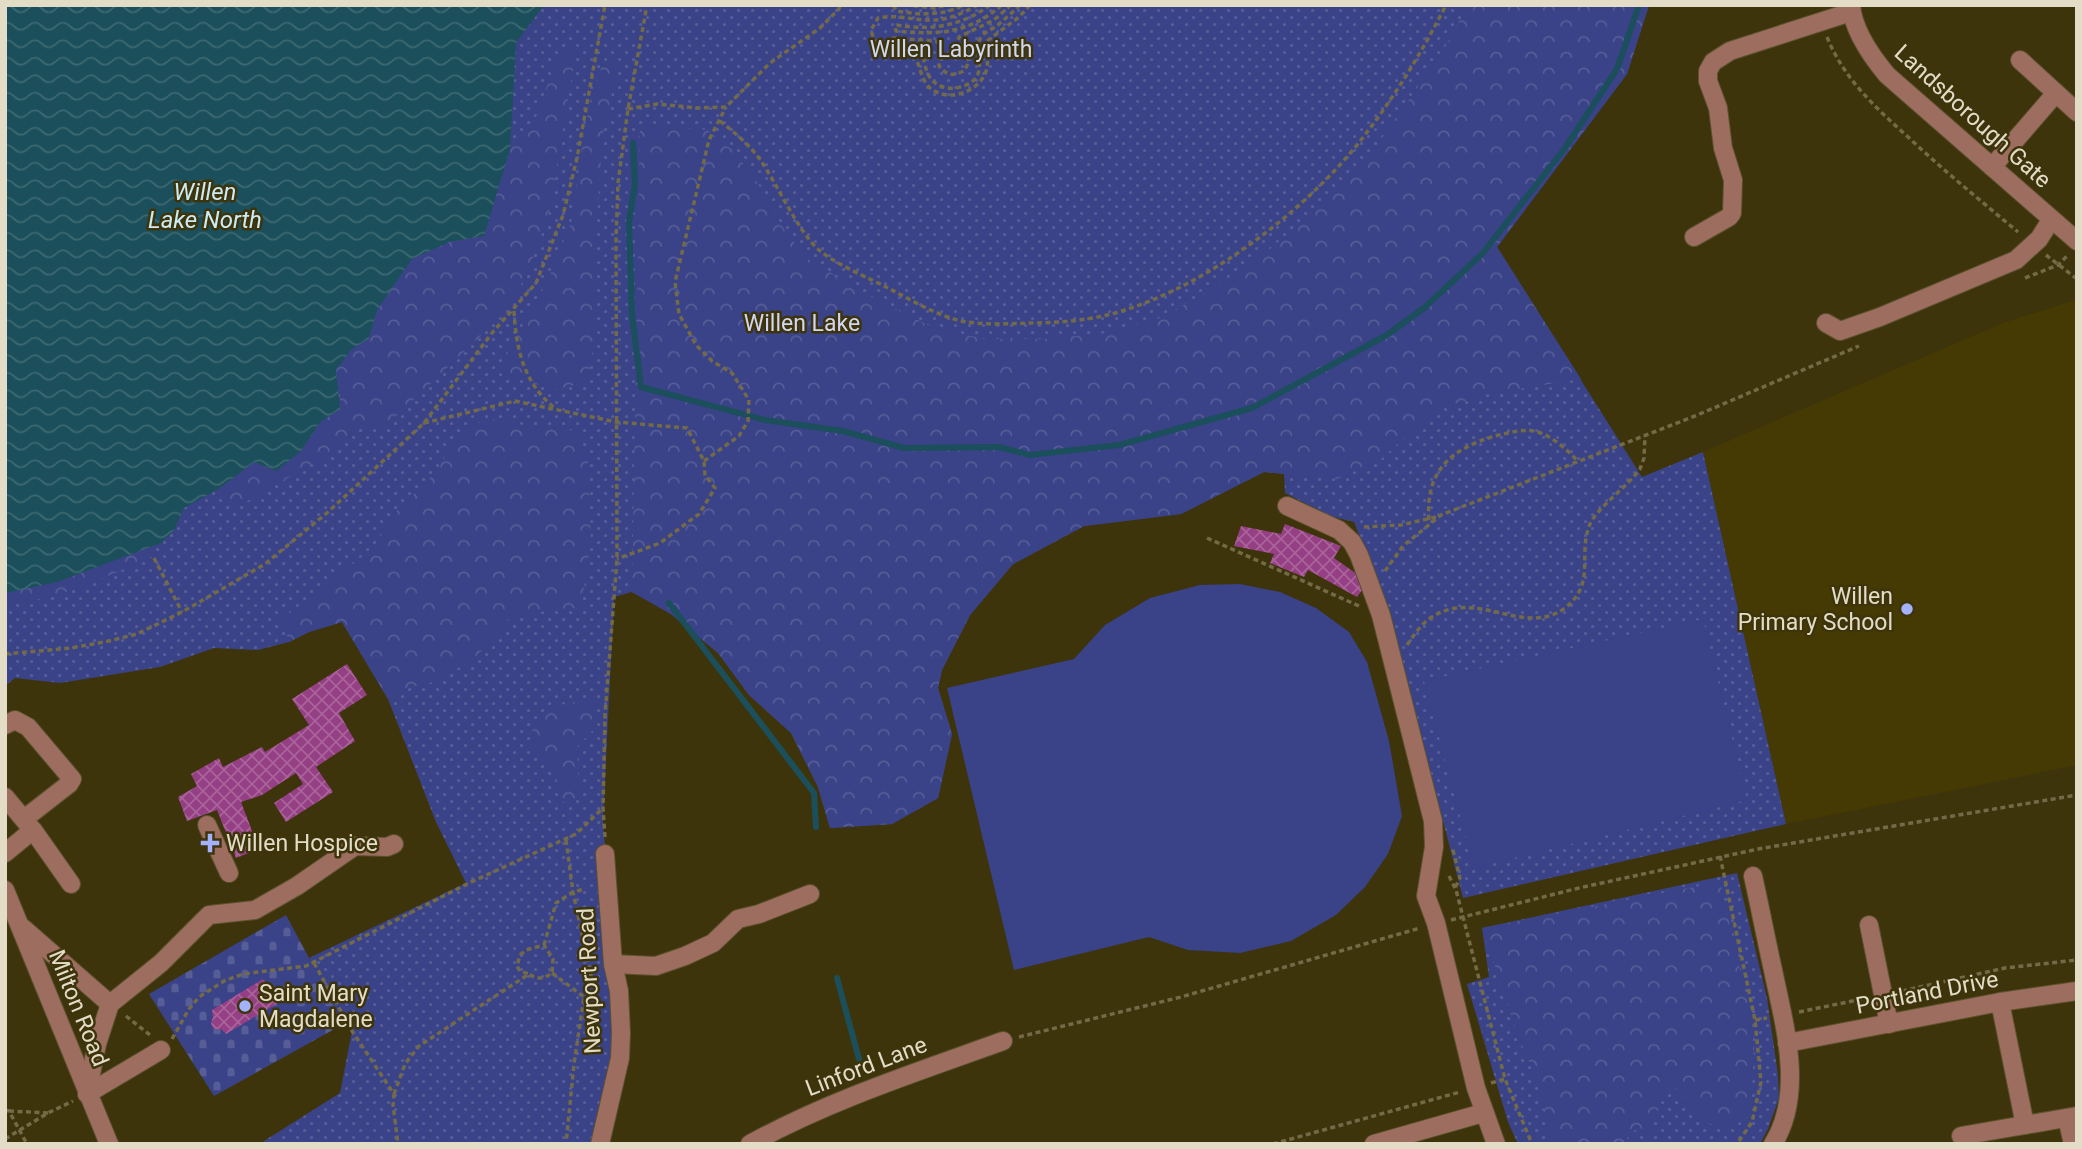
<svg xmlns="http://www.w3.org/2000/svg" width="2082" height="1149" font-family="Roboto,sans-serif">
<defs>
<pattern id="green-dots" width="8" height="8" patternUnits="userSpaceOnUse" patternTransform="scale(1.75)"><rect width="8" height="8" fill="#3a4288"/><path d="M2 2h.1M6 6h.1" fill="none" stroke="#565d97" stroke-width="1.8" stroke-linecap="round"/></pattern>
<pattern id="forest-crowns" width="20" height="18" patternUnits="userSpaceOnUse" patternTransform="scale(1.75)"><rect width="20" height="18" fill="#3a4288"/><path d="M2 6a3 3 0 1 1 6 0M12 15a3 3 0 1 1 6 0" fill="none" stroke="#565d97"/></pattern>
<pattern id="cemetery-stones" width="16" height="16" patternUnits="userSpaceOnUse" patternTransform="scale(1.75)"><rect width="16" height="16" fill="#3a4288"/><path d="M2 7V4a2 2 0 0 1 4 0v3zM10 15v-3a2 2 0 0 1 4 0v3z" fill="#565d97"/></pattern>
<pattern id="water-waves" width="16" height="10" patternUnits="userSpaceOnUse" patternTransform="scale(1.75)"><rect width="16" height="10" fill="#1b4f5b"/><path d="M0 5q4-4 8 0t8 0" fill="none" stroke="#3c6871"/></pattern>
<pattern id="building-cross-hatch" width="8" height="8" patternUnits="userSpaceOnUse" patternTransform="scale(1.75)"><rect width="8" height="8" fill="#953f85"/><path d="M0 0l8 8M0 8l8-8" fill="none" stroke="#a9639a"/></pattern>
</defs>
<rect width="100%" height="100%" fill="#3e340b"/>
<path fill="#453a04" d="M2075,300l2,2v463l-291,59 -83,-372 300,-129z"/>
<g fill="url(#green-dots)">
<path d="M5,5h1644l-22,69 -130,173 145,230 61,-25 83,372 -323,74 -75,-289 -34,-87 -24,-6 -45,-23 -1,-19 -20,-2 -83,42 -97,12 -71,38 -43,51 -28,55 -4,18 14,46 -14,64 -46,26 -62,4 -12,-41 -27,-54 -42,-38 -31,-42 -47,-39 -39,-22 -18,5 -11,223 10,144 8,69 -21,111h-335l-1,-3 76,-48 12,-62 -43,-73 157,-75 -30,-61 -48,-123 -46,-77 -33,10 -20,10 -31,8 -44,-2 -54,19 -100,16 -45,-5 -10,8z"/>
<path d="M1737,873l30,125 11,77 1,23 -11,31 -8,15h-242l-10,-22 -41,-138 22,-7 -7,-49z"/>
</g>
<g fill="url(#forest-crowns)">
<path d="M1468,5h181l-22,69 -130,173 84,132 -89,14 -55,16 -56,50 -43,20 -74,-7 -83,42 -97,12 -71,38 -43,51 -28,55 -4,18 14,46 -14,64 -46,26 -62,4 -12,-41 -27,-54 -42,-38 -31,-42 -47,-39 -39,-22 8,-468 67,6 28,22 22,30 25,44 24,32 66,39 62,31 51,11h57l66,-6 52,-15 47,-26 58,-39 43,-36 57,-55 78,-111z"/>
<path d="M577,46l-29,172 -23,61 -38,51 -99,94 -31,5 -39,32 -81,46 -17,-19 34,-26 47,-11 19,-29 20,-13v-17l-4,-22 15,-20 18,-12 8,-28 35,-51 37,-17 35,-6 26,-87 27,-34 20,-58z"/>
<path d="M619,60l-16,74 -7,95 -4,132 -7,21 -30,8 -58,-18 51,-92 24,-60 13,-95 18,-64z"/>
<path d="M492,419l22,2 14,7 23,-2 28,6 9,28 3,82 -10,66 -27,1 -45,10 -31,36 -40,26 -27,6 -23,12 -46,-77 -33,10 -20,10 -7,-23 91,-71 23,-36 39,-39 16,-26 17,-21z"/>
<path d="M153,546l3,9c-41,17 -107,52 -151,46v-10l52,-9z"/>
<path d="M596,699l-2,30 -17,18 2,44 -6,15 -13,-5 -5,-28 -18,-17 -8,-22c27,-30 27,-31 67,-35z"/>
<path d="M1720,882l28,122 6,42 -3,69 -18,12 -24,-3 -35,-37 -11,9 -14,42 -10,-12 -17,18h-65l-7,-8 -15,-61 -16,-36 -37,-111z"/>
</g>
<path fill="url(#cemetery-stones)" d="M286,915l23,43 38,64 -133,74 -65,-102z"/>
<g fill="#3a4288">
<path d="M1240,584l40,8 36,16 33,24 18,30 22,79 13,75 -14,38 -23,33 -29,28 -45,26 -51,12 -52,-3 -39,-13 -135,33 -67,-282 127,-29 31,-34 45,-27 50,-13z"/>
<path d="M1703,619l44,181 -273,68 -50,-187z"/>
</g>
<path fill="url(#water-waves)" d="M5,5h539l-28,38 -6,106 -26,87 -35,6 -37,17 -35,51 -8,28 -18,12 -15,20 4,39 -20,13 -19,29 -25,20 -22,-9 -34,26 -36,20 -10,22 -13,13 -104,39 -51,11z"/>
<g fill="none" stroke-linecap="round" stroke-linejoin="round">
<g stroke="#1b4f5b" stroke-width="6">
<path d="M633,143l2,41 -6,38 3,93 9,72 124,33 78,11 61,17 95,-1 31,8 89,-10 133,-37 135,-73 37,-27 59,-55 82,-105 52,-79 22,-64"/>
<path d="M669,603l145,190 2,34"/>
<path d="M837,978l22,81"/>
</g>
</g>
<g fill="url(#building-cross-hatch)">
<path d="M1285,524l56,22 -7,12 34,24 -11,15 -49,-27 -4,7 -34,-14 4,-9 -40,-8 7,-20 40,8z"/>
<path d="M347,664l20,31 -28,18 16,28 -39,26 17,25 -47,30 -12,-19 29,-19 -7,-11 -34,22 -21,7 18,47 -23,9 -19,-48 -30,11 -9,-24 19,-11 -6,-12 28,-16 4,9 39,-20 3,5 44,-27 -17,-26z"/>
<path d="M263,979l15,24 -52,31 -5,-5h-7l-3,-5 2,-7 -1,-7z"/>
</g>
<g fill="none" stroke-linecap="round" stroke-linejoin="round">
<g stroke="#5c522d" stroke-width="20">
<g id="minor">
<path d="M1851,5c2,25 21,52 36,70l190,166"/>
<path d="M2020,60l57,52"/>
<path d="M1992,167l64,-74"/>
<path d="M1694,237l35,-20 3,-4 1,-33 -10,-32 -5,-40 -10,-27v-10l5,-9 17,-11 121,-39"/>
<path d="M1826,323l14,8 40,-14 136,-57 23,-21 12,-19"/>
<path d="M1287,506l52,24 13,12 7,13 22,60 52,206 1,26 -8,49 10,27 40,165 20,56"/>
<path d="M5,725l10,-5 13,7 44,52 -3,5 -45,35"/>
<path d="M5,797l26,31"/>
<path d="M207,825l22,48"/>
<path d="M5,853l28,-23 38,54"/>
<path d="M1753,876c7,31 13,63 20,94 11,54 32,123 0,174"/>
<path d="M5,890l104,254"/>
<path d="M1869,925l20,99"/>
<path d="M23,928l87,76"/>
<path d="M613,964l43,2 29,-10 28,-13 25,-24 21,-5 51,-20"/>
<path d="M2000,1002l25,123"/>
<path d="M1787,1043l213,-41 77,-11"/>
<path d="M87,1094l10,-50 13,-40 51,-41 48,-48 46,-5 42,-24 58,-40 32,1 7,-3"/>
<path d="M87,1094l74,-44"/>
<path d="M2067,1118l6,26"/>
<path d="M1961,1136l116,-20"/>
<path d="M600,1144l20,-86 1,-25 -2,-42 -6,-27 -8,-110"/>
<path d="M750,1144c80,-44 167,-72 253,-103"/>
<path d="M1374,1144l109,-31"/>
</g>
</g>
<g stroke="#736a47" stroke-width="3.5" stroke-dasharray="5 3.5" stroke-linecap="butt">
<path d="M893,5l4,6c22,4 46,5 67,-6"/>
<path d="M905,5l29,3 13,-3"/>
<path d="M978,5c-15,8 -31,16 -49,15 -18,0 -34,-6 -51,-2l-7,12c5,22 23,20 43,25 7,11 6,24 16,33 19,16 52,3 57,-20 2,-10 -4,-18 0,-27l32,-24 11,-12"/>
<path d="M990,5c-28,21 -59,26 -93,20l-2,2 1,4c42,4 72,3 106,-26"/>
<path d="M1011,5l-17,15 -35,17 -2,7 8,7 4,11 -5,9c-11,5 -17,5 -25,-5l2,-20 -5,-5 -43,-3 -3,2 1,5 25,3 6,5c2,6 3,15 6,21 8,18 34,18 47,5 11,-14 -3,-29 6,-42 4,-6 13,-8 18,-13 7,-6 14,-12 21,-19"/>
<path d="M1827,37c17,42 48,70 81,100 35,33 73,64 110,95"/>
<path d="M628,109l29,-5 41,4 28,-1 44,-44 50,-35 19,-19 1,-4"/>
<path d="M720,121c15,12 30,24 41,40 16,23 38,72 58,89 18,15 48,27 69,38 23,12 48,27 73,33 21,4 46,3 68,2 24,0 51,-2 74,-7 93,-21 200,-102 258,-176 33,-42 61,-88 85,-135"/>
<path d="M2046,255l31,24"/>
<path d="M2025,278l33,-13 9,-9"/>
<path d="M514,311c2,38 10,73 41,97"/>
<path d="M424,423l91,-22 101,21 71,6 17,33 1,14 10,13 -16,26 -39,29 -43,16"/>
<path d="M704,461l35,-25 9,-15 1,-21 -17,-27 -20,-12 -16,-16 -17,-31 -4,-32 34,-142 17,-33"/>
<path d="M1429,520c-4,-49 22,-71 66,-84 13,-3 29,-8 43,-4 15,5 28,17 39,28"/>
<path d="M1364,527l37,-2 35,-8"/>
<path d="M1207,538l152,68"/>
<path d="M154,558l28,54"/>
<path d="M1385,571l18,-25 38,-31 254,-99 164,-70"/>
<path d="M1407,645c7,-10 14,-21 25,-28 45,-29 93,21 133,-9 32,-25 12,-54 25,-84 7,-16 38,-38 50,-55l4,-11 1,-22"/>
<path d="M5,654l66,-6 38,-7 28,-7 45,-22 83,-48 63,-52 96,-89 68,-90 44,-50 27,-68 14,-57 28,-153"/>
<path d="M605,837l-2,-29 2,-93 12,-156 -1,-319 2,-57 10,-74 19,-104"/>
<path d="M566,840l7,52 22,102 -11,3 -10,67 -8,80"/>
<path d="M1453,850l7,28 -5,10"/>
<path d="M1720,856l35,164 6,62 -9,40 -15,22"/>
<path d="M1449,876l7,14 49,189 27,65"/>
<path d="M1451,920l128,-32 179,-39 319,-54"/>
<path d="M544,945l12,-42 17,-11 12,-3"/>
<path d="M314,963l38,68 42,63 -1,11 5,39"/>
<path d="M552,973l32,24"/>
<path d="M1902,991l103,-23 72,-8"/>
<path d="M1799,1012l68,-14"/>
<path d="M126,1016l24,19"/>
<path d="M1755,1020l12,-2"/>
<path d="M1019,1037l162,-40 239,-69"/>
<path d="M172,1039l17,-30 10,-12 25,-16 19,-7 63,-8 161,-82 109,-50 27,-26"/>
<path d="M1491,1083l14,-4"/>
<path d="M394,1094l11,-30 14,-18 110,-72c8,6 15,5 23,-1l1,-14 -9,-14 -18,5 -6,5 -3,11 3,5 9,3"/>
<path d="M5,1110l4,1 18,33"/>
<path d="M9,1111l39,2"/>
<path d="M5,1139l43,-26 25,-12"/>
<path d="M1273,1144l187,-52"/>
</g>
<use href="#minor" stroke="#9d6d60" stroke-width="18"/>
</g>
<g fill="#a4b2fc" stroke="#3e340b" stroke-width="2.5">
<circle cx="1907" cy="609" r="7"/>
<path d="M206.5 832.5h7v7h7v7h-7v7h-7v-7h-7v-7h7z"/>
<circle cx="245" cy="1006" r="7"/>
</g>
<g text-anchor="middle" stroke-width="5" stroke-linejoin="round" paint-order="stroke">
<g font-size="23" fill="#d1d7f0" stroke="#3e340b">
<text x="951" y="57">Willen Labyrinth</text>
<text x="802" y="331">Willen Lake</text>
</g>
<g font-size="23" fill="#e3ddc8" stroke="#3e340b">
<text transform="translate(1973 116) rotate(42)" y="8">Landsborough Gate</text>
<text transform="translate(589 981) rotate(-93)" y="8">Newport Road</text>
<text transform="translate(1927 992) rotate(-11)" y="8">Portland Drive</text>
<text transform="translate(79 1008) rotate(68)" y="8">Milton Road</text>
<text transform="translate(866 1066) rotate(-21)" y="8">Linford Lane</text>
</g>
<g font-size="23" fill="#e3ddc8" stroke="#3e340b" text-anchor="start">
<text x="1893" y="604" text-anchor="end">Willen<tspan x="1893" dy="26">Primary School</tspan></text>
<text x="226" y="851">Willen Hospice</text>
<text x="259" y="1001">Saint Mary<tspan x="259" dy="26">Magdalene</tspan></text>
</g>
<g font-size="24" font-style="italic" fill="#ccebf3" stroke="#3e340b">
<text x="205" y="200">Willen<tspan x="205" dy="28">Lake North</tspan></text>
</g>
</g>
<rect width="2082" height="1149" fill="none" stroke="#e3ddc8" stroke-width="14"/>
</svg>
